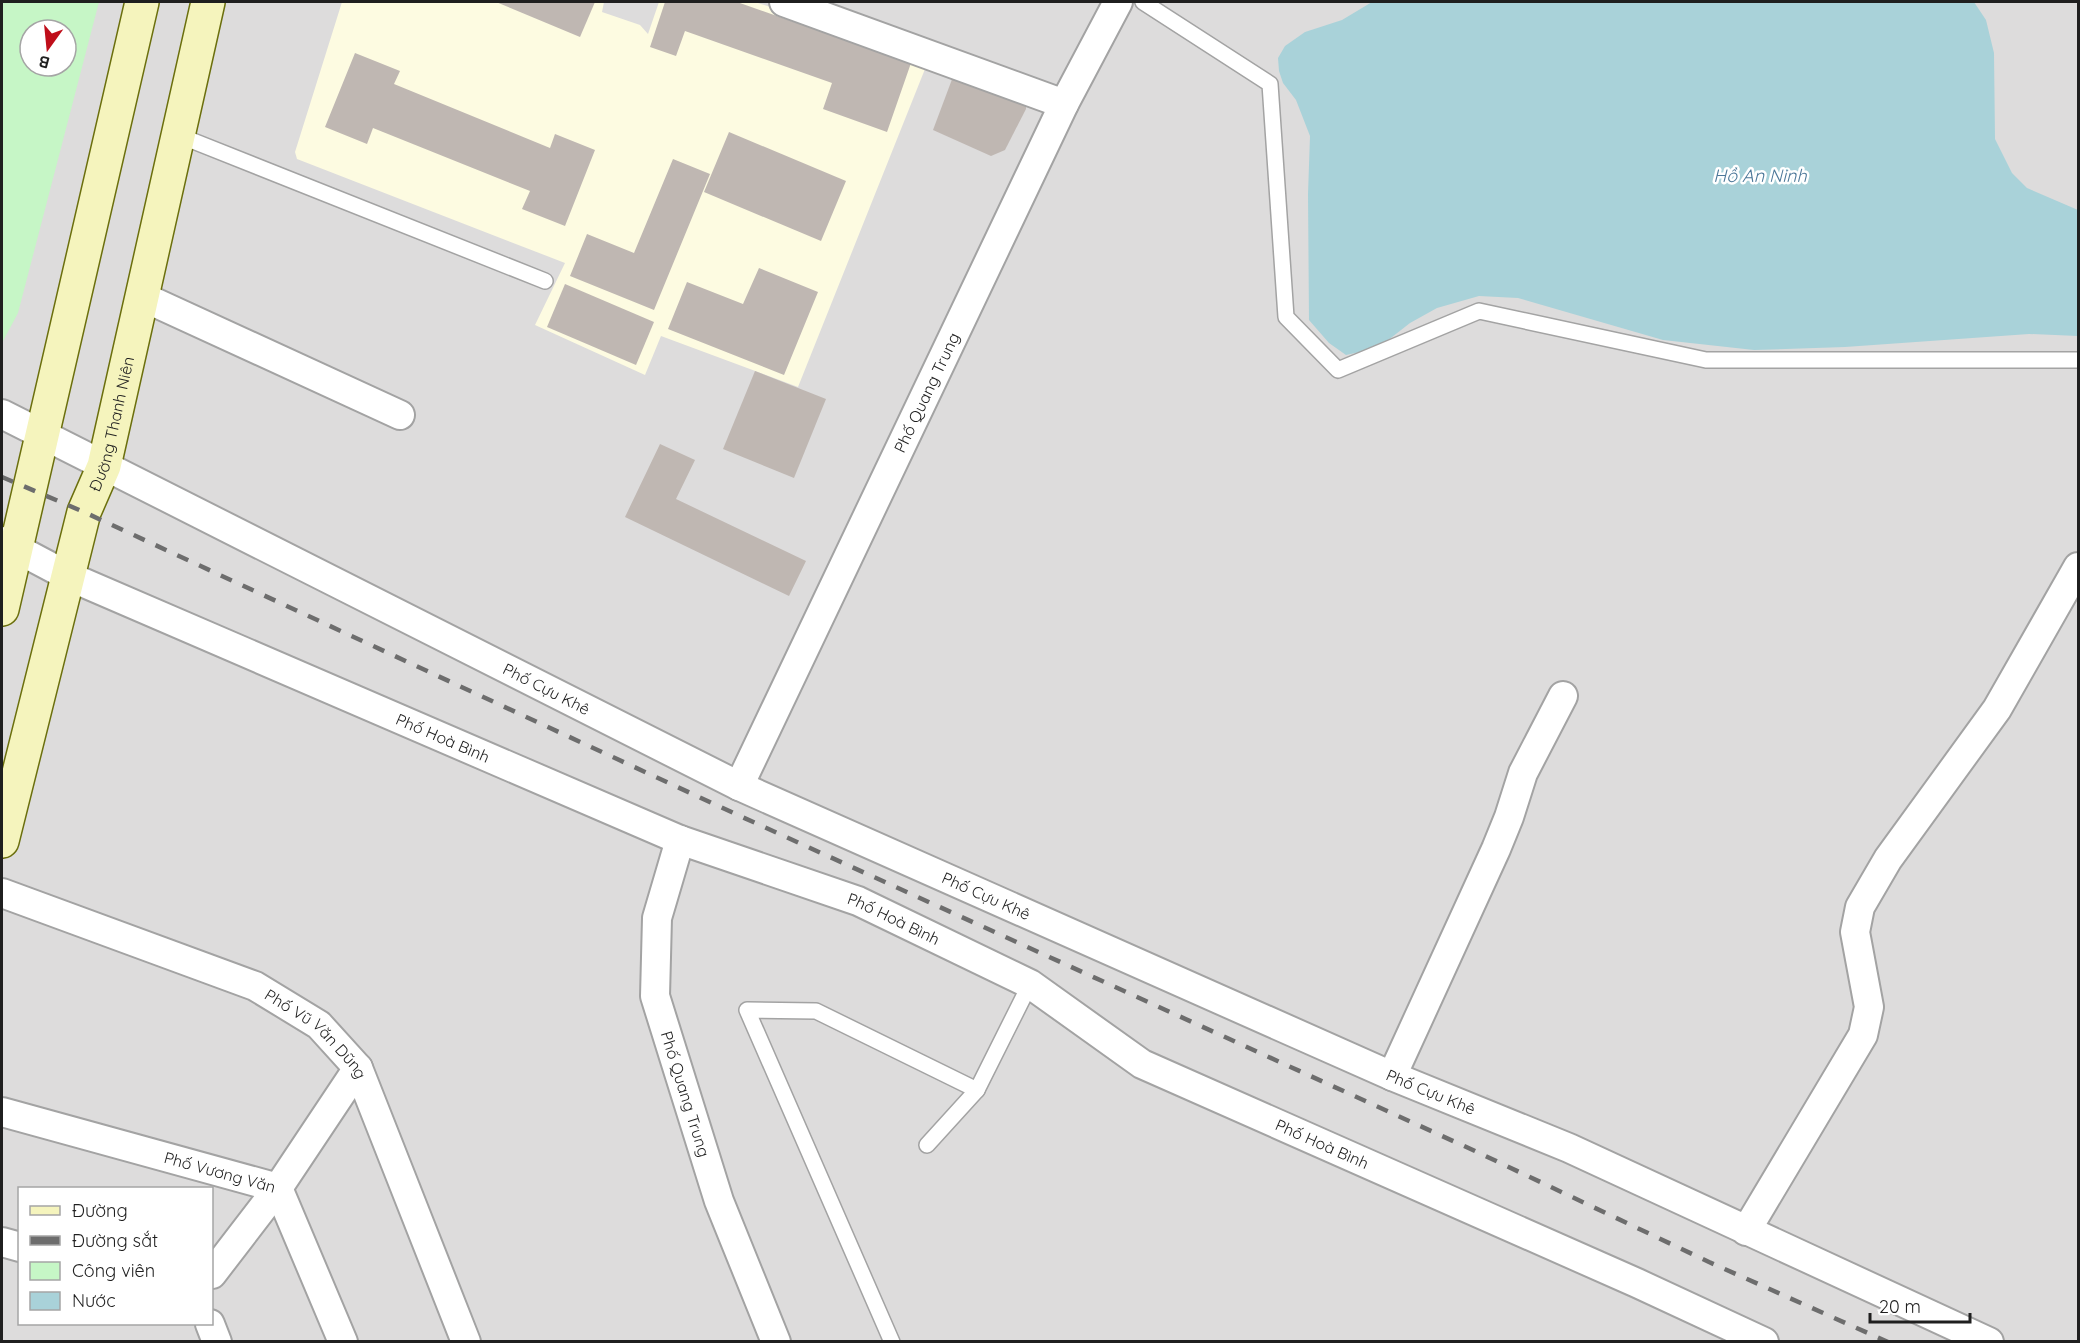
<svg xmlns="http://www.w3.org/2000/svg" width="2080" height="1343" font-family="Quicksand,sans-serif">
<rect width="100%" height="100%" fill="#efebe6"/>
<path fill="#dddcdc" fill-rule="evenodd" d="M2,2h2076v1339h-2076zM30,30h36v36h-36zM20,1188h192v136h-192z"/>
<path fill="#fdfbe1" d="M342,2h262l-2,10 38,13 8,9 11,-32h96l174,57 -131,328 -137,-51 -16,39 -110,-50 30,-62 -268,-104 -2,-7z"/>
<path fill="#c6f6c6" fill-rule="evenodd" d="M2,2h97l-81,311 -16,30zM30,30h36v36h-36z"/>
<path fill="#a9d2d9" d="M1372,2h602l12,18 8,33 1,86 17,34 15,15 51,22v126l-49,-2 -184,13 -91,3 -91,-10 -145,-42 -39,-2 -42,12 -27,15 -32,25 -32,7 -17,-12 -20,-23 -1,-126 2,-58 -14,-36 -13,-17 -4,-12 -1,-13 7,-12 20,-14 37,-12z"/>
<g fill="#bfb7b2">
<path d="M496,2h99l-15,35z"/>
<path d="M665,2h72l174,61 -24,69 -64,-23 9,-26 -147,-52 -9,25 -26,-9z"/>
<path d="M355,53l45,18 -6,13 156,64 5,-14 40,16 -30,76 -43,-17 8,-18 -157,-63 -6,16 -42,-17z"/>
<path d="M954,74l72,29v6l-21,41 -14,6 -58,-26z"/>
<path d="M729,132l117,49 -25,60 -117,-49z"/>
<path d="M673,159l37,15 -56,136 -84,-34 17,-42 47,19z"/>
<path d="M759,268l59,24 -34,83 -116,-46 19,-47 56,22z"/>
<path d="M565,284l89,38 -18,43 -89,-38z"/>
<path d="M755,371l71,28 -32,79 -71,-29z"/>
<path d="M660,444l35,16 -19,39 130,62 -17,35 -164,-79z"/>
</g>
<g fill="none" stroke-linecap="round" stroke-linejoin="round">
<g stroke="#a3a3a3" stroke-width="18">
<g id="lane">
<path d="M1143,2l127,82 16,233 52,53 141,-59 227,49h372"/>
<path d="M178,135l367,146"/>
<path d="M927,1145l50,-55 53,-106"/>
<path d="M892,1342l-145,-332 69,1 161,79"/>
</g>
</g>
<g stroke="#a3a3a3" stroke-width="32">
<g id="street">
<path d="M784,2l280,102"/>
<path d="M143,297l257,118"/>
<path id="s1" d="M2,414l737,372 653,290 177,72 420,194"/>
<path id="s2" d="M2,541l66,35 612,264 178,61 172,83 112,80 495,219 127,59"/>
<path id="s3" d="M739,786l325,-682 54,-102"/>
<path id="s4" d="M680,840l-23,78 -2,78 64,205 57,141"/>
<path id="s5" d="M2,893l253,93 64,39 39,43 108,274"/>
<path d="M1392,1076l104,-227 13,-32 14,-44 40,-77"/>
<path id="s6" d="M2,1112l276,76 65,154"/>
<path d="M1746,1231l117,-196 6,-28 -14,-75 5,-25 28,-48 109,-150 81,-142"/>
<path d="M2,1242l18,5"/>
<path d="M212,1274l66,-86 80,-120"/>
<path d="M210,1324l7,18"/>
</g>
</g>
<g stroke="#6b6f0d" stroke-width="36">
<g id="secondary">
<path d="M2,609l140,-607"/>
<path id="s7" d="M2,841l82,-329 20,-46 104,-464"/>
</g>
</g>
<use href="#lane" stroke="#fff" stroke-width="15"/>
<use href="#street" stroke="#fff" stroke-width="28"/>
<use href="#secondary" stroke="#f5f4bd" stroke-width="33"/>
<path stroke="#6d6d6d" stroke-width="4.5" stroke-dasharray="12 12" stroke-linecap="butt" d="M2,477l82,35 656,304 735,335 234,111 179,80"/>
</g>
<g text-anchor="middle" stroke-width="5" stroke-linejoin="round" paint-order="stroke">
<g font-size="16" fill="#1f1f1f" stroke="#fff">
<text dy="6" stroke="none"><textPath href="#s3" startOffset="436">Phố Quang Trung</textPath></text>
<text dy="6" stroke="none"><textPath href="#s7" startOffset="432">Đường Thanh Niên</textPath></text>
<text dy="6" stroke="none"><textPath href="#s1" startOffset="610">Phố Cựu Khê</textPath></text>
<text dy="6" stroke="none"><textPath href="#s2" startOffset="483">Phố Hoà Bình</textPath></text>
<text dy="6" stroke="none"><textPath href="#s1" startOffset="1096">Phố Cựu Khê</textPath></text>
<text dy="6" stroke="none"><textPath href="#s2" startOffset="969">Phố Hoà Bình</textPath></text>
<text dy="6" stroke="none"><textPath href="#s5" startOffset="348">Phố Vũ Văn Dũng</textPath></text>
<text dy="6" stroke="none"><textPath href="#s1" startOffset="1582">Phố Cựu Khê</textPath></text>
<text dy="6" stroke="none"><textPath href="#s4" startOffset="262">Phố Quang Trung</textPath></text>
<text dy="6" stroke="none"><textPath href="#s2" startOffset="1455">Phố Hoà Bình</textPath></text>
<text dy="6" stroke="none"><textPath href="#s6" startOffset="226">Phố Vương Văn</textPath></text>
</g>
<g font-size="18" font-style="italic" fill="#4c7899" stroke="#fff">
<text x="1760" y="182">Hồ An Ninh</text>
</g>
</g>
<rect width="2080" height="1343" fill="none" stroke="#1f1f1f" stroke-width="6"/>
<rect x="18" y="1187" width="195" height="138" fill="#ffffff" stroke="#a5a5a5" stroke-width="1.5"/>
<rect x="30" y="1206" width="30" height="9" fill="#f5f4bd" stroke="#a5a5a5" stroke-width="1.5"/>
<text x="72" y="1217" font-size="18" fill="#1f1f1f">Đường</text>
<rect x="30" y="1236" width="30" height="9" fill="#6d6d6d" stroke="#a5a5a5" stroke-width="1.5"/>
<text x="72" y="1247" font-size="18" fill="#1f1f1f">Đường sắt</text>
<rect x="30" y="1262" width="30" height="18" fill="#c6f6c6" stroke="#a5a5a5" stroke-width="1.5"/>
<text x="72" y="1277" font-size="18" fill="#1f1f1f">Công viên</text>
<rect x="30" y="1292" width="30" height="18" fill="#a9d2d9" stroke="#a5a5a5" stroke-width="1.5"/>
<text x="72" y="1307" font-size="18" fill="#1f1f1f">Nước</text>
<g transform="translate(48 48) rotate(195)"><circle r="28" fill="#ffffff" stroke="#a5a5a5" stroke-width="1.5"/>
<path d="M0-4.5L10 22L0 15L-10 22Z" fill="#bf0e1a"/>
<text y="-9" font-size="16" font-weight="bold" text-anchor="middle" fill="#1f1f1f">B</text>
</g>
<path d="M1870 1313v9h100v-9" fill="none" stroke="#1f1f1f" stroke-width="3"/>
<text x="1879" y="1313" font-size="18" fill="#1f1f1f" stroke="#ffffff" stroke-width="4.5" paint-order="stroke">20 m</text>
</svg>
